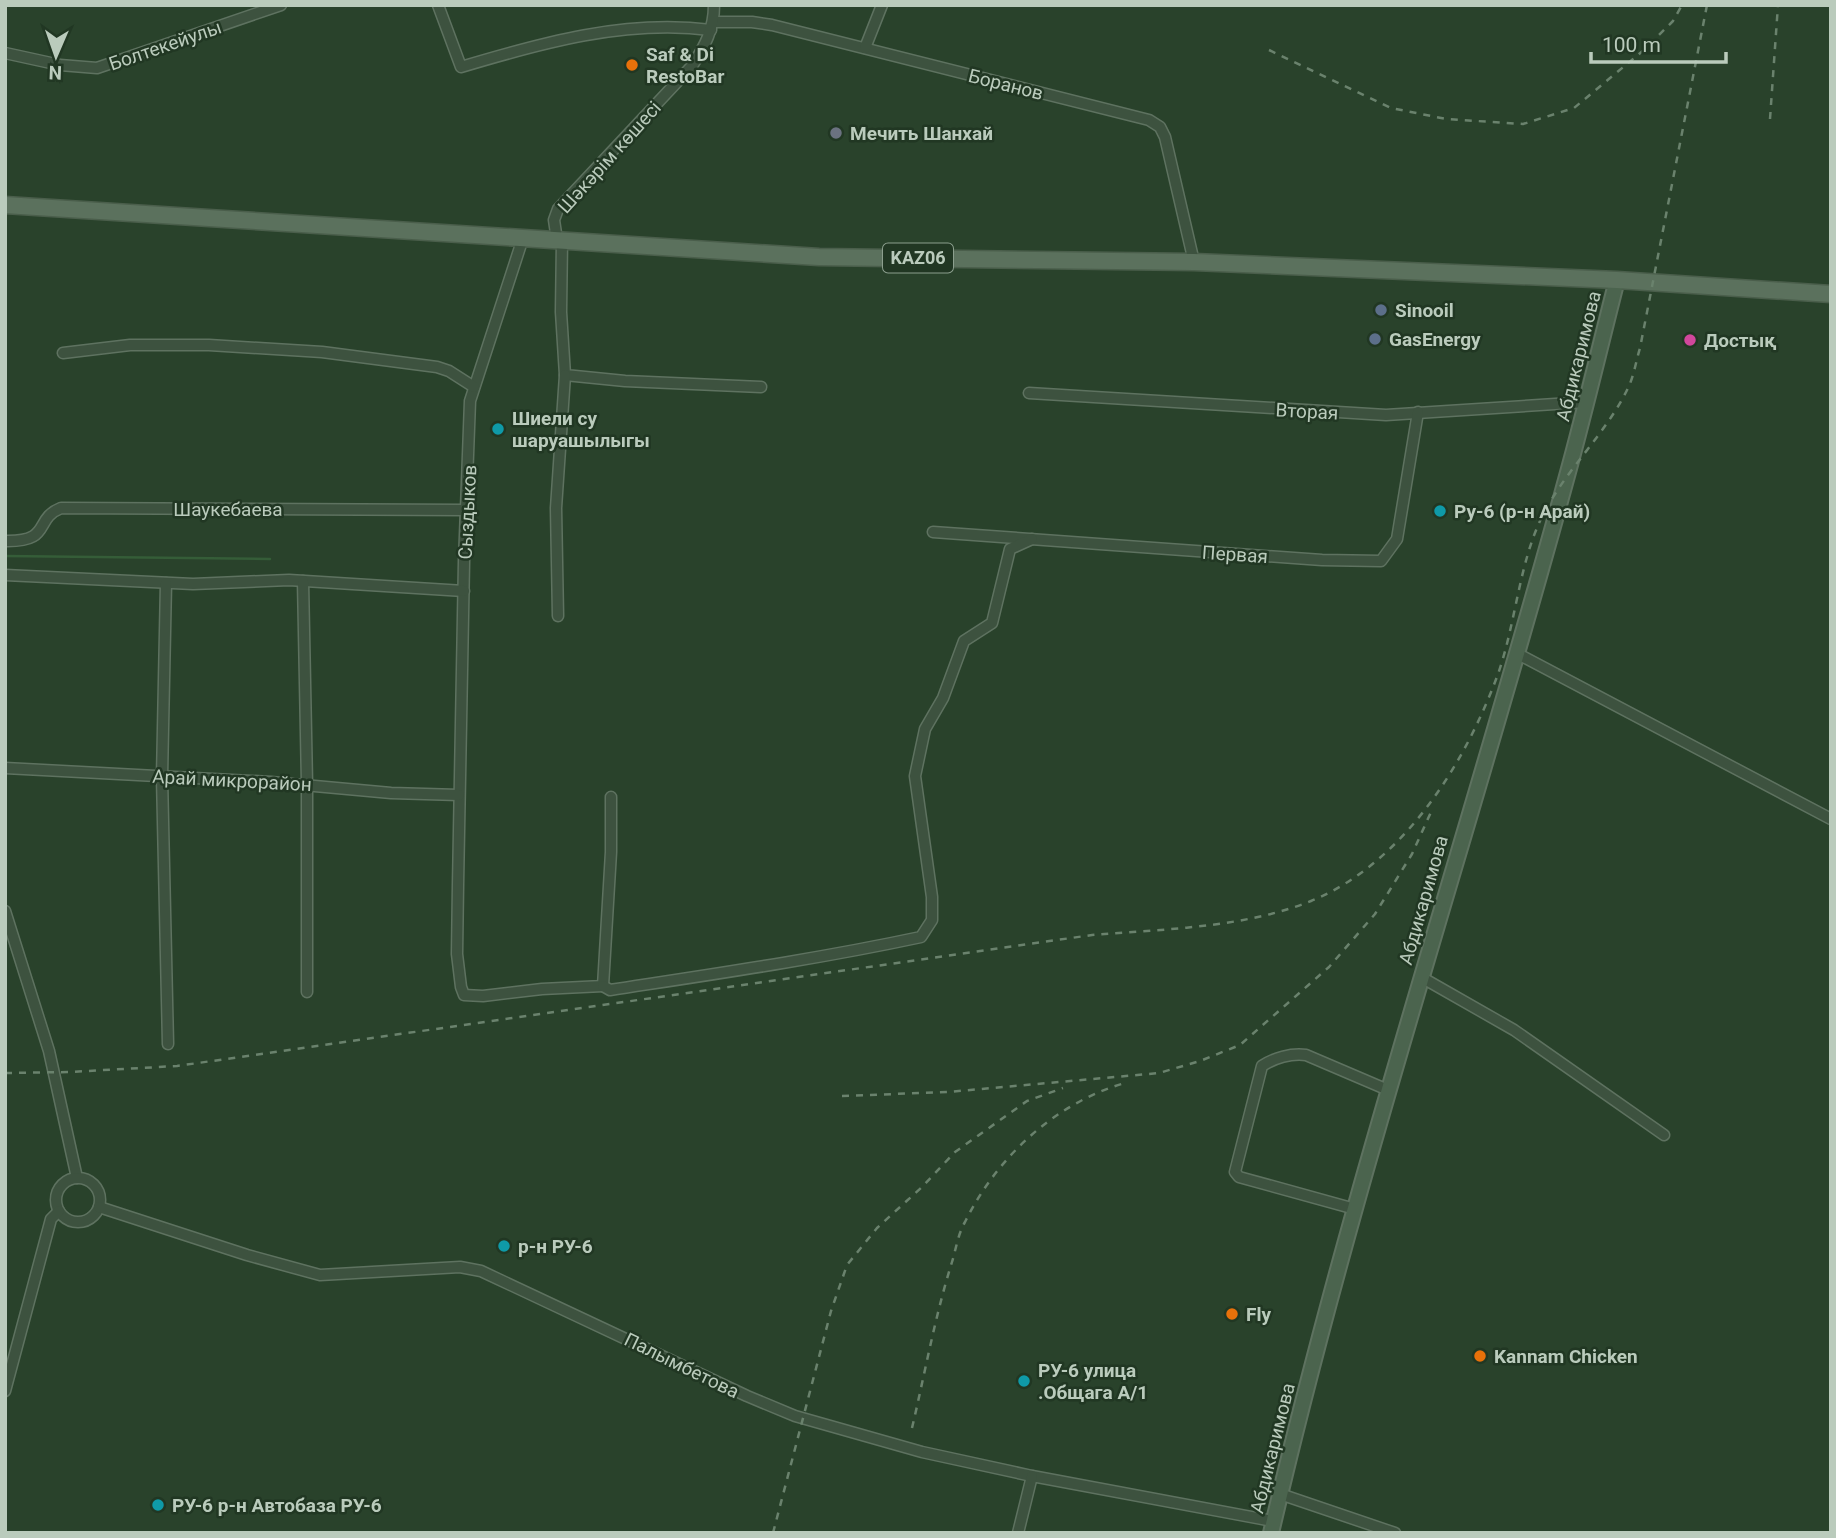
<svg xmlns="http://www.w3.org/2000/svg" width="1836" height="1538" font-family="Roboto,sans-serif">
<rect width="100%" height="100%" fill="#29422b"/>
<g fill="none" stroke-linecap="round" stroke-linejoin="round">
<path stroke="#355d38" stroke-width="2.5" d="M5,556l265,3"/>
<g stroke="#5e7260" stroke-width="13">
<g id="minor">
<path d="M438,5l23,62c80,-24 165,-48 250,-37"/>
<path d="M714,22h38l20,3 377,95 11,7 5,10 29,125"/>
<path d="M865,48l17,-43"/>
<path d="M5,53l55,12 37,3 184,-63"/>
<path d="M523,238l-53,163 -6,161 -6,323 -1,69 4,33 3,8 19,1 59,-7 61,-3 8,-134v-55"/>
<path d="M557,240l-3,-20 4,-11 134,-143c13,-20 22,-37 22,-61"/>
<path d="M562,240l-1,72 4,63 60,6 136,6"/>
<path d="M63,353l67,-8h79l113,7 115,15 12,4 25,16"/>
<path d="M1029,393l357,22 200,-13"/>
<path d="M933,532l389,28 59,1 16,-22 21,-127"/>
<path d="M5,541c48,1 28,-22 56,-33l406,2"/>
<path d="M5,575l188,9 96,-4 175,11"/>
<path d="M303,581l4,203v208"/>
<path d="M166,583l-4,194 6,267"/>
<path d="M558,616l-2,-108 9,-133"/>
<path d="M1516,653l315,166"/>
<path d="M5,768l266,14 120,11 68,2"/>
<path d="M5,911l44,140 28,127"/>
<path d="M1421,977l93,53 150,105"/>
<path d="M603,986l7,4c104,-16 208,-31 311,-53l11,-17v-23l-17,-121 10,-47 18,-31 21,-57 28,-18 18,-74 22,-10"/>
<circle cx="78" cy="1200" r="22"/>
<path d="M99,1207l148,48 73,20 140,-8 21,4 266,125 48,20 127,36 110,24 241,45"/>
<path d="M1355,1209l-116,-32 -4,-5 27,-106c12,-8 29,-13 44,-11l82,35"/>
<path d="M5,1391l46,-172 8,-8"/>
<path d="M1280,1494l115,39"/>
<path d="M1018,1533l14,-57"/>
</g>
</g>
<g stroke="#5e7260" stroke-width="18">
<path id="secondary" d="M1271,1533c83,-357 200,-704 296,-1057 18,-65 33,-130 50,-196"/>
</g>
<g stroke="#4a5e4b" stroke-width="19">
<path id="primary" d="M5,205l814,52 375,5 423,18 214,14"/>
</g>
<use href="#minor" stroke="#3d523f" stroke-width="10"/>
<use href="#secondary" stroke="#4b644e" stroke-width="14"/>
<use href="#primary" stroke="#5b715d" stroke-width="16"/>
<g stroke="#6a826d" stroke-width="2.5" stroke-dasharray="7 7" stroke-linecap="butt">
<path d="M1269,50l122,58 55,11 77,5 51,-16 71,-59 28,-28 9,-16"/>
<path d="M1770,119l8,-114"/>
<path d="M5,1073l64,-1 108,-6 915,-131c72,-6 152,-7 219,-34 93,-38 154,-137 187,-227 17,-48 21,-108 42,-153 22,-48 65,-85 88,-133 6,-12 8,-27 12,-40l67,-343"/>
<path d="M842,1096l105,-4 212,-19 41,-12 40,-16 89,-78 46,-53 37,-60 19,-42"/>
<path d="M912,1428c13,-55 23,-112 40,-166 4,-13 6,-28 13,-40 32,-65 90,-119 160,-139"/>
<path d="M773,1533l58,-222 16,-46 30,-37 45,-41 33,-35 72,-51 36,-13"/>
</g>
</g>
<g fill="#e8710a" stroke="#213723" stroke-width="2.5">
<circle cx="632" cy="65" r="7"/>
<circle cx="1232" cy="1314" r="7"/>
<circle cx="1480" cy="1356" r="7"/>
</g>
<circle fill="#6b7280" stroke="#213723" stroke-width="2.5" cx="836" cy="133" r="7"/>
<g fill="#5c6f8a" stroke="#213723" stroke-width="2.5">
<circle cx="1381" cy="310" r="7"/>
<circle cx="1375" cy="339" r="7"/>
</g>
<circle fill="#d1479c" stroke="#213723" stroke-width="2.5" cx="1690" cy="340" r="7"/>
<g fill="#0f9aa8" stroke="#213723" stroke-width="2.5">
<circle cx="498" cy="429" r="7"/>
<circle cx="1440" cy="511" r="7"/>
<circle cx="504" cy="1246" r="7"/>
<circle cx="1024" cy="1381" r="7"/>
<circle cx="158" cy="1505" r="7"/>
</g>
<g text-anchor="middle" stroke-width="5" stroke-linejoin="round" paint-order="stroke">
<rect fill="#213723" stroke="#8c9f8e" stroke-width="2" x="883" y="243.5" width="70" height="29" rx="5"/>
<g font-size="18" font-weight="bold" fill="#bacbbc">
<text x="918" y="264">KАZ06</text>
</g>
<g font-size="19" fill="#bacbbc" stroke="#213723">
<text transform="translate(165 45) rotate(-19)" y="7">Болтекейулы</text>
<text transform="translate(1006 84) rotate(14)" y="7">Боранов</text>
<text transform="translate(609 157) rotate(-48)" y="7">Шәкәрім көшесі</text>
<text transform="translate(1578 356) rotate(-76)" y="7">Абдикаримова</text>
<text transform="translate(1307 411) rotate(3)" y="7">Вторая</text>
<text x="228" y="516">Шаукебаева</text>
<text transform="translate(467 512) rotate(-87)" y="7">Сыздыков</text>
<text transform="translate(1235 554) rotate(4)" y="7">Первая</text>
<text transform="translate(232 780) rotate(3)" y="7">Арай микрорайон</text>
<text transform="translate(1423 900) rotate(-74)" y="7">Абдикаримова</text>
<text transform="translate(682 1365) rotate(26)" y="7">Палымбетова</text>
<text transform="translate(1272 1448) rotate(-76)" y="7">Абдикаримова</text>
</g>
<g font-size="19" font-weight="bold" fill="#bacbbc" stroke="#213723" text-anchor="start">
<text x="646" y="61">Saf &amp; Di<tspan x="646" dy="22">RestoBar</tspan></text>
<text x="850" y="140">Мечить Шанхай</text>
<text x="1395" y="317">Sinooil</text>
<text x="1389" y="346">GasEnergy</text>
<text x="1704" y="347">Достық</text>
<text x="512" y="425">Шиели су<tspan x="512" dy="22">шаруашылыгы</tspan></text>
<text x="1454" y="518">Ру-6 (р-н Арай)</text>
<text x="518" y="1253">р-н РУ-6</text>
<text x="1246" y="1321">Fly</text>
<text x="1494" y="1363">Kannam Chicken</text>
<text x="1038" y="1377">РУ-6 улица<tspan x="1038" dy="22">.Общага А/1</tspan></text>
<text x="172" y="1512">РУ-6 р-н Автобаза РУ-6</text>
</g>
</g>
<rect width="1836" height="1538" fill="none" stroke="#bacbbc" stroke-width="14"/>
<g transform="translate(56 56) rotate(182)" stroke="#213723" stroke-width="5" paint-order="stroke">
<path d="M0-5L12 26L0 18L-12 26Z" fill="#bacbbc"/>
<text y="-10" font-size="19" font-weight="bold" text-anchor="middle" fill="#bacbbc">N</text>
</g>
<path d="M1591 52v10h135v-10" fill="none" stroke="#bacbbc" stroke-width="3.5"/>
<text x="1602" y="52" font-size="21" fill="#bacbbc" stroke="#213723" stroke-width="5" paint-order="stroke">100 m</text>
</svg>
